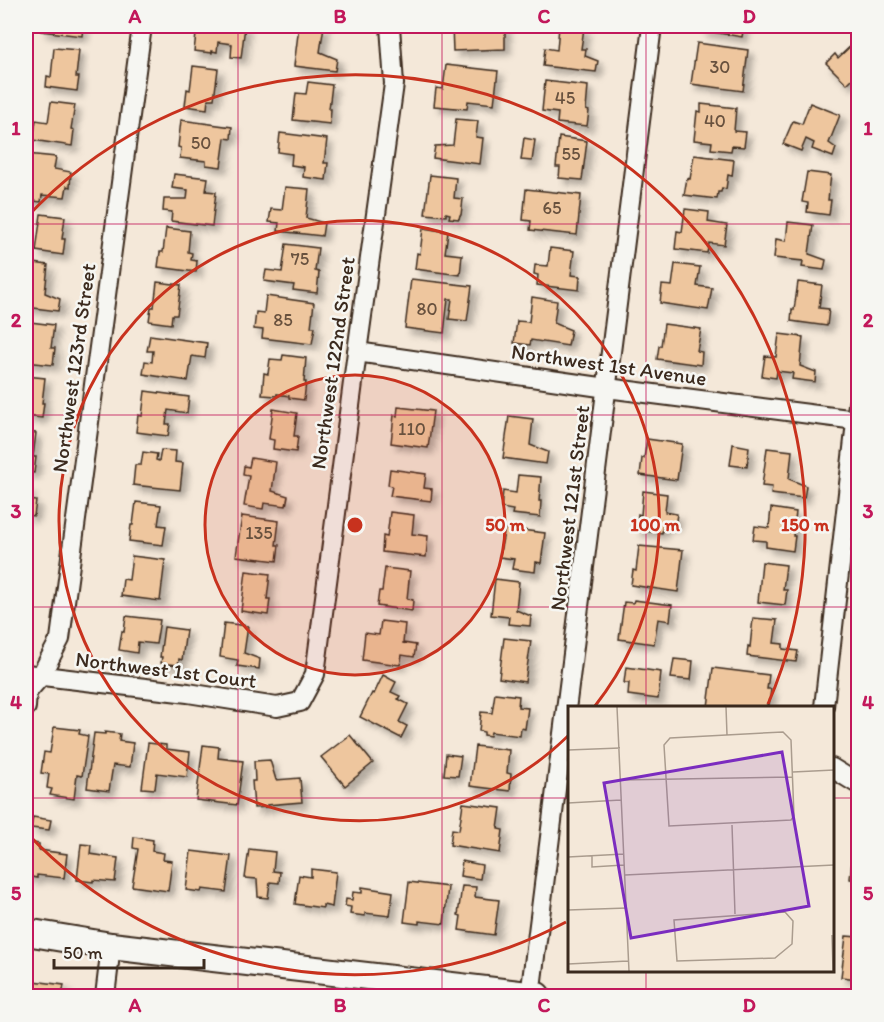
<svg xmlns="http://www.w3.org/2000/svg" width="884" height="1022" font-family="Itim,sans-serif">
<defs>
<filter id="shadow"><feDropShadow dx="5.5" dy="5.5" stdDeviation="3" flood-color="#0004"/></filter>
</defs>
<rect width="100%" height="100%" fill="#f4e8d9"/>
<filter id="ink" filterUnits="userSpaceOnUse"><feTurbulence type="fractalNoise" baseFrequency=".0167" numOctaves="2"/><feDisplacementMap in="SourceGraphic" scale="12" xChannelSelector="R" yChannelSelector="G"/><feConvolveMatrix kernelMatrix="1 2 1 2 8 2 1 2 1" color-interpolation-filters="sRGB"/></filter>
<g filter="url(#ink)">
<g fill="#eec69e" stroke="#3b2a1e" stroke-width="1.5" filter="url(#shadow)">
<path d="M42,26h41l-1,10 -41,-5z"/>
<path d="M197,26h48l-4,32 -10,-1 1,-13 -14,-2 -1,10 -5,-1v2l-18,-2z"/>
<path d="M299,26h25l-4,26 17,7 -2,12 -41,-5z"/>
<path d="M452,26h53v23l-52,2z"/>
<path d="M559,26l25,2 -3,21h5l-1,7 13,5 -2,11 -53,-6 2,-18 12,2z"/>
<path d="M701,26h43l-2,11 -41,-7z"/>
<path d="M858,39v34l-11,11 -21,-21 9,-9 3,4z"/>
<path d="M697,43l51,7 -5,41 -52,-7z"/>
<path d="M54,48l25,2 -3,27h3l-2,14 -31,-4 1,-11 4,1z"/>
<path d="M446,65l52,6 -4,33 -26,-3 -1,8 -33,-3 2,-18 7,1z"/>
<path d="M193,66l25,3 -4,30h-6l-1,10 -22,-3 2,-17 3,1z"/>
<path d="M545,81l43,5 -2,24 3,1 -2,15 -30,-3 1,-10 -16,-2z"/>
<path d="M308,82l24,3 -3,24h2l-1,15 -37,-4 3,-27 10,1z"/>
<path d="M51,102l24,3 -4,24 3,1 -2,16 -39,-6 3,-20 12,2z"/>
<path d="M810,103l30,12 -11,28 7,5 -3,9 -21,-8 2,-6 -8,-4 -5,12 -18,-7 10,-23 9,3z"/>
<path d="M701,104l35,4 -2,23 12,1 -2,15 -12,-1 -1,5 -20,-2 1,-7 -18,-2 3,-29 4,1z"/>
<path d="M456,119l22,2 -2,16 7,1 -3,26 -47,-6 2,-12 18,-1z"/>
<path d="M181,120l51,7 -1,12 -6,-1 -4,29 -15,-2v-4l-26,-3 1,-10 -3,-1z"/>
<path d="M280,133l47,6 -3,24h4l-2,17 -23,-3 1,-10 -13,-2 1,-11 -14,-2z"/>
<path d="M559,137l28,4 -5,39 -23,-2 1,-11h-4z"/>
<path d="M524,138l11,2 -3,21 -11,-1z"/>
<path d="M26,154l30,3 -2,12 17,3 -1,15 -3,-1 -2,11 -23,-2 -1,7 -15,-2z"/>
<path d="M694,155l40,5 -2,16 -4,-1 -2,14 -4,-1 -1,4h-3l-1,7 -33,-4 3,-17 3,1z"/>
<path d="M807,172l24,3 -3,25h3l-2,15 -22,-3 1,-9 -6,-1z"/>
<path d="M174,174l34,4 -2,13 10,1 -4,34 -41,-5 1,-9 -9,-1 1,-12h23l1,-9 -16,-2z"/>
<path d="M430,175l26,3 -2,20 9,1 -2,16h-1l-1,4 -10,-1 1,-4 -4,-1v3l-21,-2z"/>
<path d="M285,187l24,2 -3,29 18,5 -2,13 -44,-5 1,-8 -10,-1 2,-13 11,1z"/>
<path d="M526,189l55,6 -4,40 -47,-5 1,-9 -8,-1z"/>
<path d="M685,209l24,3 -1,10 19,3 -3,20 -15,-2 -2,10 -32,-4 2,-18 5,1z"/>
<path d="M41,214l24,3 -3,22h3l-2,16 -27,-4z"/>
<path d="M788,222l25,3 -4,29 17,6 -2,10 -22,-3 1,-6 -29,-3 2,-19 10,2z"/>
<path d="M166,228l24,3 -2,21 4,1 -1,7 6,1 -1,11 -38,-5 2,-15h3z"/>
<path d="M423,228l25,4 -3,21 17,2 -2,20 -45,-6 2,-16 3,1z"/>
<path d="M286,244l32,4 -3,23 4,1 -2,21 -24,-3 1,-5 -30,-4 2,-11 16,2z"/>
<path d="M550,248l24,3 -3,24 9,1 -1,14 -42,-5 1,-10 -4,-1 1,-9 13,1z"/>
<path d="M26,262l22,3 -3,28 15,6 -2,12 -32,-4z"/>
<path d="M675,264l25,3 -3,19 15,2 -4,22 -48,-7 2,-18 10,1z"/>
<path d="M411,279l61,7 -5,35 -18,-2 3,-20h-4l-4,34 -39,-5z"/>
<path d="M157,282l24,3 -4,30h-5l-1,9 -22,-3 2,-14h3z"/>
<path d="M798,282l24,3 -3,23 10,1 -2,17 -36,-5 1,-12 2,1z"/>
<path d="M266,296l48,7 -3,24h4l-3,17 -50,-6 1,-8 -9,-1 2,-17 8,1z"/>
<path d="M532,297l25,4 -3,22 17,7 -3,16 -37,-6 -1,5 -16,-2 3,-22 12,1z"/>
<path d="M30,322l24,3 -3,23h4l-2,17 -27,-3v-35h3z"/>
<path d="M664,324l37,5 -4,22 5,1 -1,13 -44,-6 2,-13h2z"/>
<path d="M779,334l24,3 -3,29 16,6 -1,10 -23,-3 1,-6 -16,-2 -1,7 -14,-2 3,-20 11,1z"/>
<path d="M150,335l57,8 -2,15 -13,-2 -4,25 -45,-7 2,-13 7,1 1,-11h-6z"/>
<path d="M283,355l23,3 -2,24h2l-2,18 -15,-2v-2l-12,-2v2l-15,-1 2,-22 4,1 2,-15 12,1z"/>
<path d="M26,376l19,2 -3,25h2l-2,15 -16,-2z"/>
<path d="M145,391l44,6 -2,16 -19,-3 -2,14h4l-2,12 -32,-4 2,-17 4,1z"/>
<path d="M398,407l35,4 -5,37 -37,-5 3,-28 3,1z"/>
<path d="M273,409l24,4 -3,23h4l-2,16 -23,-3 1,-9 -5,-1z"/>
<path d="M509,416l24,3 -3,26 18,7 -2,12 -43,-6z"/>
<path d="M26,432l10,1 -3,24h3l-2,16 -8,-1z"/>
<path d="M647,439l35,5 -5,36 -37,-5 2,-17h2z"/>
<path d="M733,444l16,3 -2,20 -17,-2z"/>
<path d="M767,448l25,3 -3,28 17,7 -2,12 -33,-4 1,-7 -10,-1z"/>
<path d="M161,450l15,1 -1,11 8,1 -3,27 -47,-5 2,-20h6l2,-13 14,2 -1,6 3,1z"/>
<path d="M251,458l25,4 -4,29 16,5 -2,10 -22,-3 -1,6 -19,-3 5,-30 -6,-1 1,-9 5,1z"/>
<path d="M390,469l36,5 -2,14 8,1 -1,12 -41,-5 2,-10 -4,-1z"/>
<path d="M518,475l23,2 -2,24h2l-1,16 -28,-3 1,-4 -12,-2 2,-17 13,2z"/>
<path d="M26,489h4l-2,11 8,1 -2,15 -8,-1z"/>
<path d="M643,491l24,3 -2,18 12,2 -2,12 -12,-1 -1,8 -26,-3 2,-16 3,1z"/>
<path d="M136,502l25,3 -3,20 8,1 -3,19 -34,-4 2,-16h2z"/>
<path d="M771,508l25,4 -3,24h2l-2,15 -27,-4v-6l-13,-1 2,-14 14,2z"/>
<path d="M390,512l24,3 -2,19 16,2 -2,21 -44,-5 1,-16 4,1z"/>
<path d="M242,516l37,5 -3,24h3l-2,16 -41,-5z"/>
<path d="M505,528l40,5 -4,30 -5,-1 -1,10 -23,-3 2,-10 -15,-2z"/>
<path d="M639,546l44,4 -5,42 -47,-7 2,-15 3,1z"/>
<path d="M132,556l33,4 -5,41 -39,-5 2,-17 6,1z"/>
<path d="M762,562l24,3 -3,25h4l-2,15 -27,-3z"/>
<path d="M385,568l25,3 -3,28 6,1 -1,11 -35,-5 2,-15h3z"/>
<path d="M246,571l24,3 -3,25h3l-2,16 -27,-4z"/>
<path d="M495,579l24,3 -3,28 15,6 -1,10 -22,-2 1,-7 -18,-2z"/>
<path d="M634,600l38,5 -2,16 -12,-2 -4,25 -35,-5 5,-37 9,1z"/>
<path d="M126,616l34,4 -4,24 -18,-2 -1,11 -18,-3 3,-19 2,1z"/>
<path d="M753,618l24,2 -3,23 9,1v5l15,2 -2,11 -49,-6 1,-10 2,1z"/>
<path d="M381,621l24,3 -2,19 13,2 -2,12 -12,-2 -2,10 -38,-5 3,-27 14,2z"/>
<path d="M224,623l24,3 -4,27 16,6 -1,10 -22,-3 1,-6 -18,-3z"/>
<path d="M164,627l22,3 -4,30 -3,-1 -1,6 -17,-2 1,-6h-2z"/>
<path d="M504,638l27,3 -6,41 -26,-4z"/>
<path d="M674,659l19,2 -2,19 -20,-2z"/>
<path d="M626,667l35,5 -3,27 -30,-4 1,-12h-5z"/>
<path d="M713,668l56,7 -2,14h4l-2,16 -2,-1v3h-59z"/>
<path d="M383,675l13,7 -5,10 9,4 -2,3 10,5 -9,18 8,4 -6,12 -41,-21 12,-24 2,1z"/>
<path d="M495,693l24,3 -1,11 10,1 -3,21 -4,-1 -1,8 -29,-4 -1,4 -6,-1v-3l-5,-1 2,-19 11,1z"/>
<path d="M54,727l26,3 -1,4 9,2 -6,40 -5,-1 -3,24 -24,-4 2,-6 -5,-1 2,-14 -8,-1 3,-21 6,1z"/>
<path d="M105,732l15,2 -1,7 14,2 -3,24 -17,-2 -4,26 -22,-3 7,-55 11,1z"/>
<path d="M350,735l23,28 -28,23 -24,-29z"/>
<path d="M148,743l18,2v4l24,3 -3,25 -30,-4 -2,16 -13,-1z"/>
<path d="M203,745l16,2 -1,11 25,3 -6,44 -41,-5z"/>
<path d="M475,746l34,4 -2,23 4,1 -1,17 -40,-5z"/>
<path d="M446,754l15,2 -3,20 -14,-1z"/>
<path d="M270,760l6,20 24,-2 2,24 -35,3 1,2 -14,1 -2,-27h3l-1,-20z"/>
<path d="M463,803l38,5 -3,21 5,1 -3,23 -50,-8 2,-16 7,1z"/>
<path d="M33,817l18,3 -2,10 -18,-2z"/>
<path d="M134,837l19,3 -1,11 12,2 -1,7 9,1 -4,30 -36,-5 6,-37 -5,-1z"/>
<path d="M858,840v41l-8,-2 2,-18h3z"/>
<path d="M26,842l13,2v6l28,4 -3,24 -27,-3v3l-11,-2z"/>
<path d="M81,844l10,1 -1,9 28,4 -3,24 -22,-2v2l-16,-2z"/>
<path d="M249,849l26,3 -2,19 7,1 -1,11 -9,-1 -2,16 -10,-1 -1,-18 -12,-1z"/>
<path d="M191,851l40,5 -5,36 -24,-3 -1,3 -15,-2z"/>
<path d="M462,861l20,4 -2,14 -20,-3z"/>
<path d="M311,869l25,3 -4,35 -9,-2v3l-28,-4 4,-29 12,2z"/>
<path d="M409,882l39,5 -4,37 -25,-3v3l-15,-2z"/>
<path d="M462,886l14,1 -1,10 24,3 -5,35 -35,-5 2,-14 -3,-1z"/>
<path d="M362,887l31,5 -3,24 -25,-3v3l-15,-2 1,-7 -6,-1 1,-7 6,1 1,-8 9,1z"/>
<path d="M846,936l12,1v42l-17,-2z"/>
<path d="M33,981l31,4 -2,11h-31z"/>
</g>
<g fill="none" stroke-linecap="round" stroke-linejoin="round">
<g stroke="#3b2a1e" stroke-width="22">
<g id="street">
<path d="M357,352l250,36 249,32"/>
<path d="M26,674l162,19 89,14 23,-5 15,-28 42,-322 37,-268 -4,-58"/>
<path d="M26,707l1,-15 13,-15 20,-38 82,-613"/>
<path d="M824,707l34,-303"/>
<path d="M832,768l26,16"/>
<path d="M105,996l6,-50"/>
<path d="M530,996l122,-970"/>
</g>
</g>
<g stroke="#3b2a1e" stroke-width="30">
<path id="secondary" d="M26,932l85,14 426,50"/>
</g>
<use href="#street" stroke="#f6f6f2" stroke-width="18"/>
<use href="#secondary" stroke="#f6f6f2" stroke-width="26"/>
</g>
</g>
<path fill="none" stroke="#c2185b" stroke-width="1.5" stroke-opacity="0.55" d="M238,26v970M442,26v970M646,26v681M26,224h832M26,415h832M26,607h832M26,798h543M832,798h26M646,970v26"/>
<circle cx="355" cy="525" r="150" fill="#c8321e" fill-opacity=".12"/>
<g fill="none" stroke="#c8321e" stroke-width="3">
<circle cx="355" cy="525" r="150"/>
<path d="M569 735A300 300 0 1 1 595 706"/>
<path d="M566 922A450 450 0 0 1 26 832M26 218A450 450 0 0 1 768 704"/>
</g>
<g text-anchor="middle" stroke-width="5" stroke-linejoin="round" paint-order="stroke">
<g font-size="18" fill="#68513e">
<text x="720" y="73">30</text>
<text x="565" y="104">45</text>
<text x="715" y="127">40</text>
<text x="201" y="149">50</text>
<text x="571" y="160">55</text>
<text x="552" y="214">65</text>
<text x="300" y="265">75</text>
<text x="427" y="315">80</text>
<text x="283" y="326">85</text>
<text x="412" y="435">110</text>
<text x="259" y="539">135</text>
</g>
<g font-size="21" fill="#3b2a1e" stroke="#f6f6f2">
<text transform="translate(333 363) rotate(-82)" y="7">Northwest 122nd Street</text>
<text transform="translate(609 365) rotate(8)" y="7">Northwest 1st Avenue</text>
<text transform="translate(74 368) rotate(-82)" y="7">Northwest 123rd Street</text>
<text transform="translate(570 508) rotate(-83)" y="7">Northwest 121st Street</text>
<text transform="translate(166 670) rotate(7)" y="7">Northwest 1st Court</text>
</g>
</g>
<g transform="translate(568 706)">
<rect width="266" height="266" fill="#f4e8d9"/>
<path fill="none" stroke="#aa9c8e" stroke-width="1.5" d="M49,1l12,264M158,1l1,28M215,26l8,8 3,76 -3,4 -122,6 -5,-81 6,-7zM0,44l52,-2M225,66l41,-2M53,74l172,-3M0,97l53,-3M164,119l3,89M24,150v11l32,-2M0,151l56,-3M57,169l209,-10M0,204l59,-2M217,206l8,9 -1,23 -17,14 -98,3 -3,-41zM264,229l1,36M0,258l60,-3"/>
<path fill="#7b2cbf" fill-opacity="0.15" stroke="#7b2cbf" stroke-width="3" d="M214,46l27,154 -178,32 -27,-155z"/>
<rect width="266" height="266" fill="none" stroke="#3b2a1e" stroke-width="3"/>
</g>
<circle cx="355" cy="525" r="9" fill="#c8321e" stroke="#f6f6f2" stroke-width="3"/>
<g font-size="18" text-anchor="middle" font-weight="bold" fill="#c8321e" stroke="#f6f6f2" stroke-width="5" stroke-linejoin="round" paint-order="stroke">
<text x="505" y="531">50 m</text>
<text x="655" y="531">100 m</text>
<text x="805" y="531">150 m</text>
</g>
<rect width="884" height="1022" fill="none" stroke="#f6f6f2" stroke-width="66"/>
<path d="M54 959v9h150v-9" fill="none" stroke="#3b2a1e" stroke-width="3"/>
<text x="63" y="959" font-size="18" fill="#3b2a1e" stroke="#f6f6f2" stroke-width="4.5" paint-order="stroke">50 m</text>
<rect x="33" y="33" width="818" height="956" fill="none" stroke="#c2185b" stroke-width="2"/>
<g font-size="20" text-anchor="middle" font-weight="bold" fill="#c2185b">
<text x="135" y="23">A</text>
<text x="340" y="23">B</text>
<text x="544" y="23">C</text>
<text x="749" y="23">D</text>
<text x="16" y="135">1</text>
<text x="868" y="135">1</text>
<text x="16" y="327">2</text>
<text x="868" y="327">2</text>
<text x="16" y="518">3</text>
<text x="868" y="518">3</text>
<text x="16" y="709">4</text>
<text x="868" y="709">4</text>
<text x="16" y="900">5</text>
<text x="868" y="900">5</text>
<text x="135" y="1012">A</text>
<text x="340" y="1012">B</text>
<text x="544" y="1012">C</text>
<text x="749" y="1012">D</text>
</g>
</svg>
